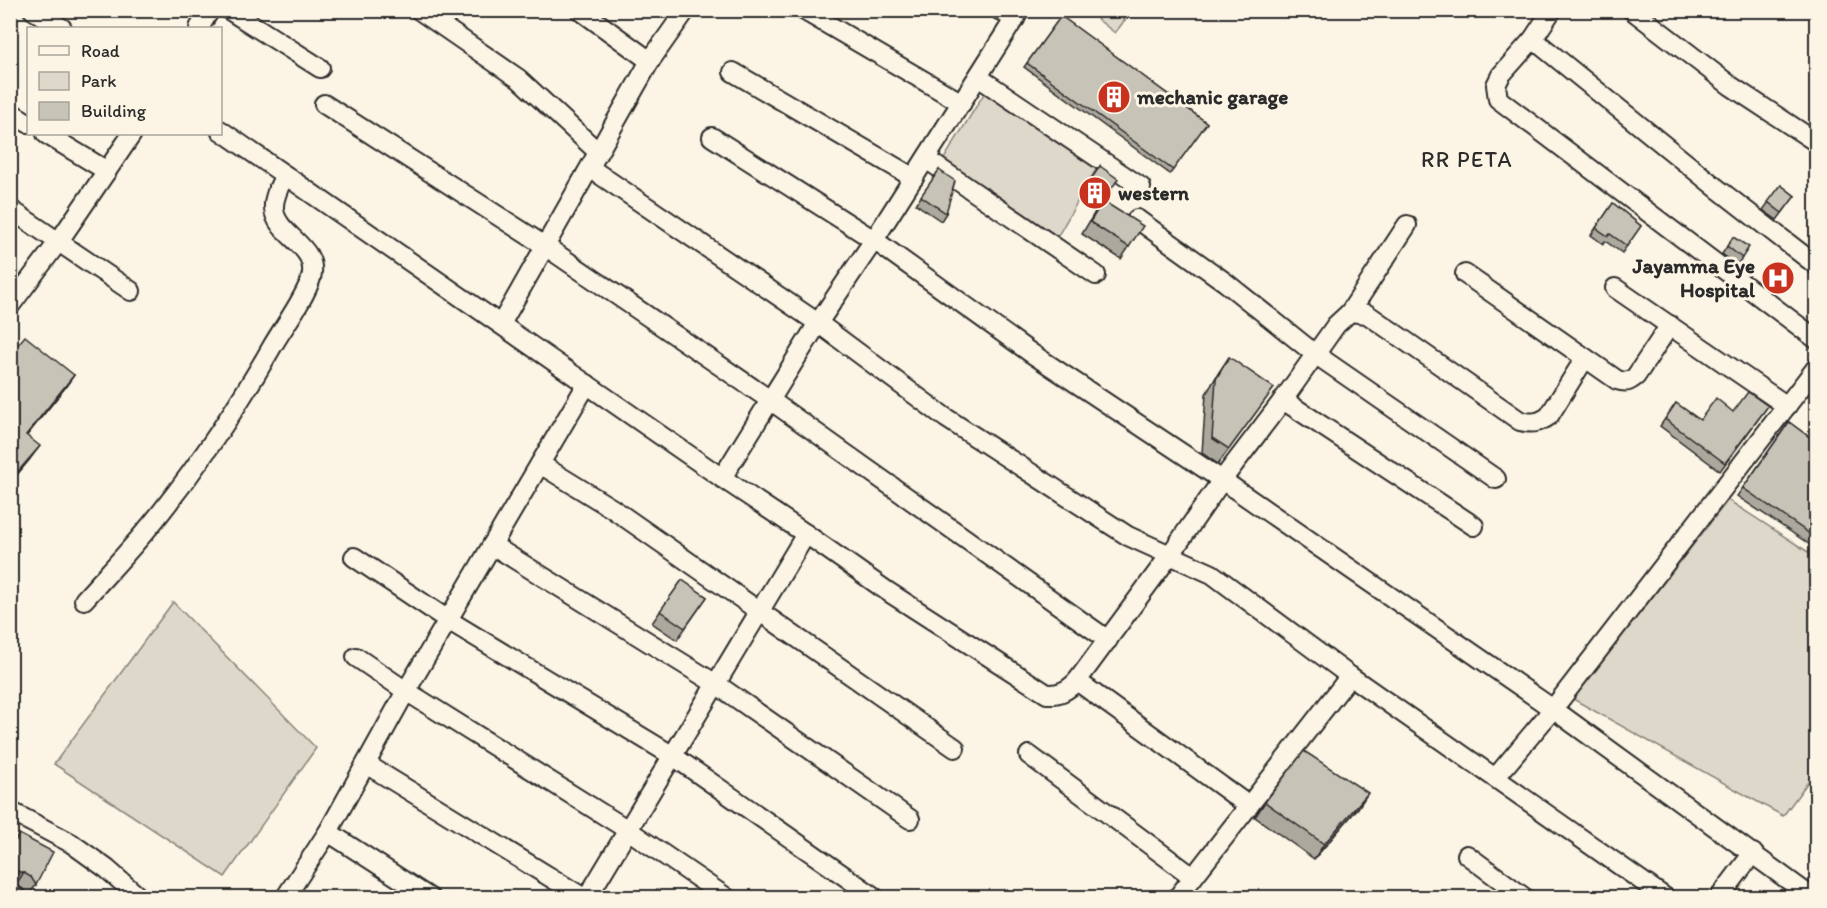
<svg xmlns="http://www.w3.org/2000/svg" width="1827" height="908" font-family="Itim,sans-serif">
<rect width="100%" height="100%" fill="#fcf5e5"/>
<filter id="ink" filterUnits="userSpaceOnUse"><feTurbulence type="fractalNoise" baseFrequency=".0167" numOctaves="2"/><feDisplacementMap in="SourceGraphic" scale="12" xChannelSelector="R" yChannelSelector="G"/><feConvolveMatrix kernelMatrix="1 2 1 2 8 2 1 2 1" color-interpolation-filters="sRGB"/></filter>
<g filter="url(#ink)">
<g fill="#ded8ca" stroke="#84827a" stroke-width="1.5">
<path d="M1087,11h45l-17,22z"/>
<path d="M985,92l111,77 -48,84 -106,-91z"/>
<path d="M1728,500l88,57v214l-33,45 -210,-117z"/>
<path d="M173,602l143,146 -91,129 -171,-113z"/>
</g>
<g fill="none" stroke-linecap="round" stroke-linejoin="round">
<g stroke="#2b2b2b" stroke-width="22">
<g id="minor">
<path d="M33,10l29,18"/>
<path d="M229,10l91,58"/>
<path d="M419,10l100,69 79,73"/>
<path d="M580,10l70,51"/>
<path d="M803,10l159,93"/>
<path d="M999,10l16,9"/>
<path d="M1020,10l-146,230 -56,83 128,95 182,118 84,38 138,102 316,222"/>
<path d="M1552,10l-19,29 -32,36 -5,10 2,14 318,240"/>
<path d="M1632,10l99,76 85,56"/>
<path d="M199,28l11,-18"/>
<path d="M1533,39l185,150 98,76"/>
<path d="M733,72l181,106"/>
<path d="M978,77l163,110"/>
<path d="M324,104l221,142 225,154 338,240"/>
<path d="M10,112l18,11"/>
<path d="M220,130l502,348 84,56 81,57 160,103c13,1 21,-4 30,-13l93,-126 52,-75 61,-80 53,-75 14,-13 17,2 153,107c12,3 19,2 29,-5l36,-58"/>
<path d="M46,134l61,37"/>
<path d="M712,137l162,103 157,113 191,127 331,229 260,189"/>
<path d="M926,159l170,116"/>
<path d="M590,168l228,155 -96,155"/>
<path d="M10,209l121,82"/>
<path d="M1137,219l88,63 90,72 181,125"/>
<path d="M1465,274l152,106c9,3 12,2 19,-4l34,-51"/>
<path d="M1615,288l172,118"/>
<path d="M10,306l49,-65 73,-107"/>
<path d="M1350,312l57,-87"/>
<path d="M501,324l149,-263 36,-51"/>
<path d="M1283,400l191,126"/>
<path d="M540,464l73,45 342,239"/>
<path d="M492,545l224,139 194,135"/>
<path d="M354,557l94,63 225,136 200,140"/>
<path d="M84,600c26,-29 54,-58 78,-89 41,-52 78,-108 111,-166 11,-19 32,-47 38,-67 9,-32 -35,-42 -37,-69 -1,-12 6,-24 11,-34"/>
<path d="M356,657l50,34 222,139 99,68"/>
<path d="M1077,681l172,125"/>
<path d="M1029,755l164,122"/>
<path d="M366,764l218,134"/>
<path d="M1496,777l57,-68 263,-341"/>
<path d="M10,811l61,32 36,26 33,29"/>
<path d="M328,832l102,66"/>
<path d="M1467,855l58,43"/>
<path d="M10,894l7,4"/>
<path d="M285,898l43,-66 78,-141 181,-307"/>
<path d="M587,898l219,-364"/>
<path d="M1177,898l173,-222"/>
<path d="M1719,898l34,-45"/>
</g>
</g>
<use href="#minor" stroke="#fcf5e5" stroke-width="18"/>
</g>
<g fill="#aca89d" stroke="#2b2b2b" stroke-width="1.5">
<path d="M1061,16l146,107 -37,51 -146,-107z"/>
<path d="M1100,166l1,38 28,43 -8,12 -39,-25 13,-22 -17,-13z"/>
<path d="M939,170l7,43 -5,8 -25,-17z"/>
<path d="M1781,185l14,11 -18,24 -14,-10z"/>
<path d="M1613,203l28,23 -19,27 -17,-12 -2,3 -12,-9z"/>
<path d="M1733,237l9,21 -5,7 -15,-11z"/>
<path d="M10,354l64,21 -10,14 -37,46 3,24 -20,24z"/>
<path d="M1229,357l45,31 -56,76 -16,-11 4,-59 13,-22z"/>
<path d="M1676,403l24,17 33,-8 35,-6 -48,65 -60,-45z"/>
<path d="M1789,422l27,20v104l-1,2 -78,-52z"/>
<path d="M682,580l25,17 -30,43 -25,-17z"/>
<path d="M1265,802l93,6 -44,51 -59,-42z"/>
<path d="M19,834l17,51 -8,11 -5,-7 -7,-5 -1,-44z"/>
</g>
<g fill="#8c8880" stroke="#2b2b2b" stroke-width="1.5">
<path d="M74,375l-10,14 -47,59 9,-13z"/>
<path d="M40,446l-10,13 -20,24 5,-8z"/>
<path d="M1368,793l-10,15 -44,51 10,-15z"/>
<path d="M17,871l7,2 -8,11 -6,-1v-8z"/>
</g>
<g fill="#c8c3b7" stroke="#2b2b2b" stroke-width="1.5">
<path d="M1061,16l146,107 -34,47 -146,-107z"/>
<path d="M1100,166l18,13 -17,26 -18,-14z"/>
<path d="M939,170l16,11 -9,32 -25,-17z"/>
<path d="M1781,185l14,11 -13,17 -14,-11z"/>
<path d="M1103,201l40,25 -14,21 -39,-25z"/>
<path d="M1613,203l28,23 -14,20 -17,-12 -2,2 -12,-8z"/>
<path d="M1733,237l16,10 -7,11 -15,-12z"/>
<path d="M25,336l49,39 -48,60 14,11 -25,29 -5,-5v-116z"/>
<path d="M1229,357l45,31 -45,61 -17,-11 4,-59z"/>
<path d="M1748,392l20,14 -43,57 -60,-44 11,-16 24,17 16,-22 17,14z"/>
<path d="M1789,422l27,20v96l-73,-50z"/>
<path d="M682,580l25,17 -22,31 -25,-17z"/>
<path d="M1304,751l64,42 -44,51 -59,-42z"/>
<path d="M19,834l34,18 -17,33 -5,-8 -7,-4 -7,-2 -7,4v-38l6,3z"/>
</g>
</g>
<defs>
<g id="building-disc" transform="scale(1.725)"><circle r="9.5" fill="#c8321e" stroke="#fcf5e5"/><path d="M-4-6H4V6H1V3H-1V6H-4ZM-2.5-4.3h1.7v1.8h-1.7ZM.8-4.3h1.7v1.8H.8ZM-2.5-1h1.7V.8h-1.7ZM.8-1h1.7V.8H.8Z" fill="#fff"/></g>
<g id="hospital-disc" transform="scale(1.725)"><circle r="9.5" fill="#c8321e" stroke="#fcf5e5"/><path d="M-5-5h3v3.5h4V-5h3V5h-3V1.5h-4V5h-3Z" fill="#fff"/></g>
</defs>
<g fill-rule="evenodd">
<use href="#building-disc" x="1114" y="97"/>
<use href="#building-disc" x="1095" y="193"/>
<use href="#hospital-disc" x="1778" y="278"/>
</g>
<g text-anchor="middle" stroke-width="6" stroke-linejoin="round" paint-order="stroke">
<g font-size="21" font-weight="bold" fill="#2b2b2b" stroke="#fcf5e5" text-anchor="start">
<text x="1137" y="104">mechanic garage</text>
<text x="1118" y="200">western</text>
<text x="1755" y="273" text-anchor="end">Jayamma Eye<tspan x="1755" dy="24">Hospital</tspan></text>
</g>
<g font-size="22" letter-spacing="1.5" fill="#2b2b2b" stroke="#fcf5e5">
<text x="1467" y="167">RR PETA</text>
</g>
</g>
<rect width="1827" height="908" fill="none" stroke="#fcf5e5" stroke-width="36"/>
<rect x="18" y="18" width="1791" height="872" fill="none" stroke="#2b2b2b" stroke-width="2" filter="url(#ink)"/>
<rect x="27" y="27" width="195" height="108" fill="#fcf5e5" stroke="#a8a49b" stroke-width="1.5"/>
<rect x="39" y="46" width="30" height="9" fill="#fcf5e5" stroke="#a8a49b" stroke-width="1.5"/>
<text x="81" y="57" font-size="18" fill="#2b2b2b">Road</text>
<rect x="39" y="72" width="30" height="18" fill="#ded8ca" stroke="#a8a49b" stroke-width="1.5"/>
<text x="81" y="87" font-size="18" fill="#2b2b2b">Park</text>
<rect x="39" y="102" width="30" height="18" fill="#c8c3b7" stroke="#a8a49b" stroke-width="1.5"/>
<text x="81" y="117" font-size="18" fill="#2b2b2b">Building</text>
</svg>
